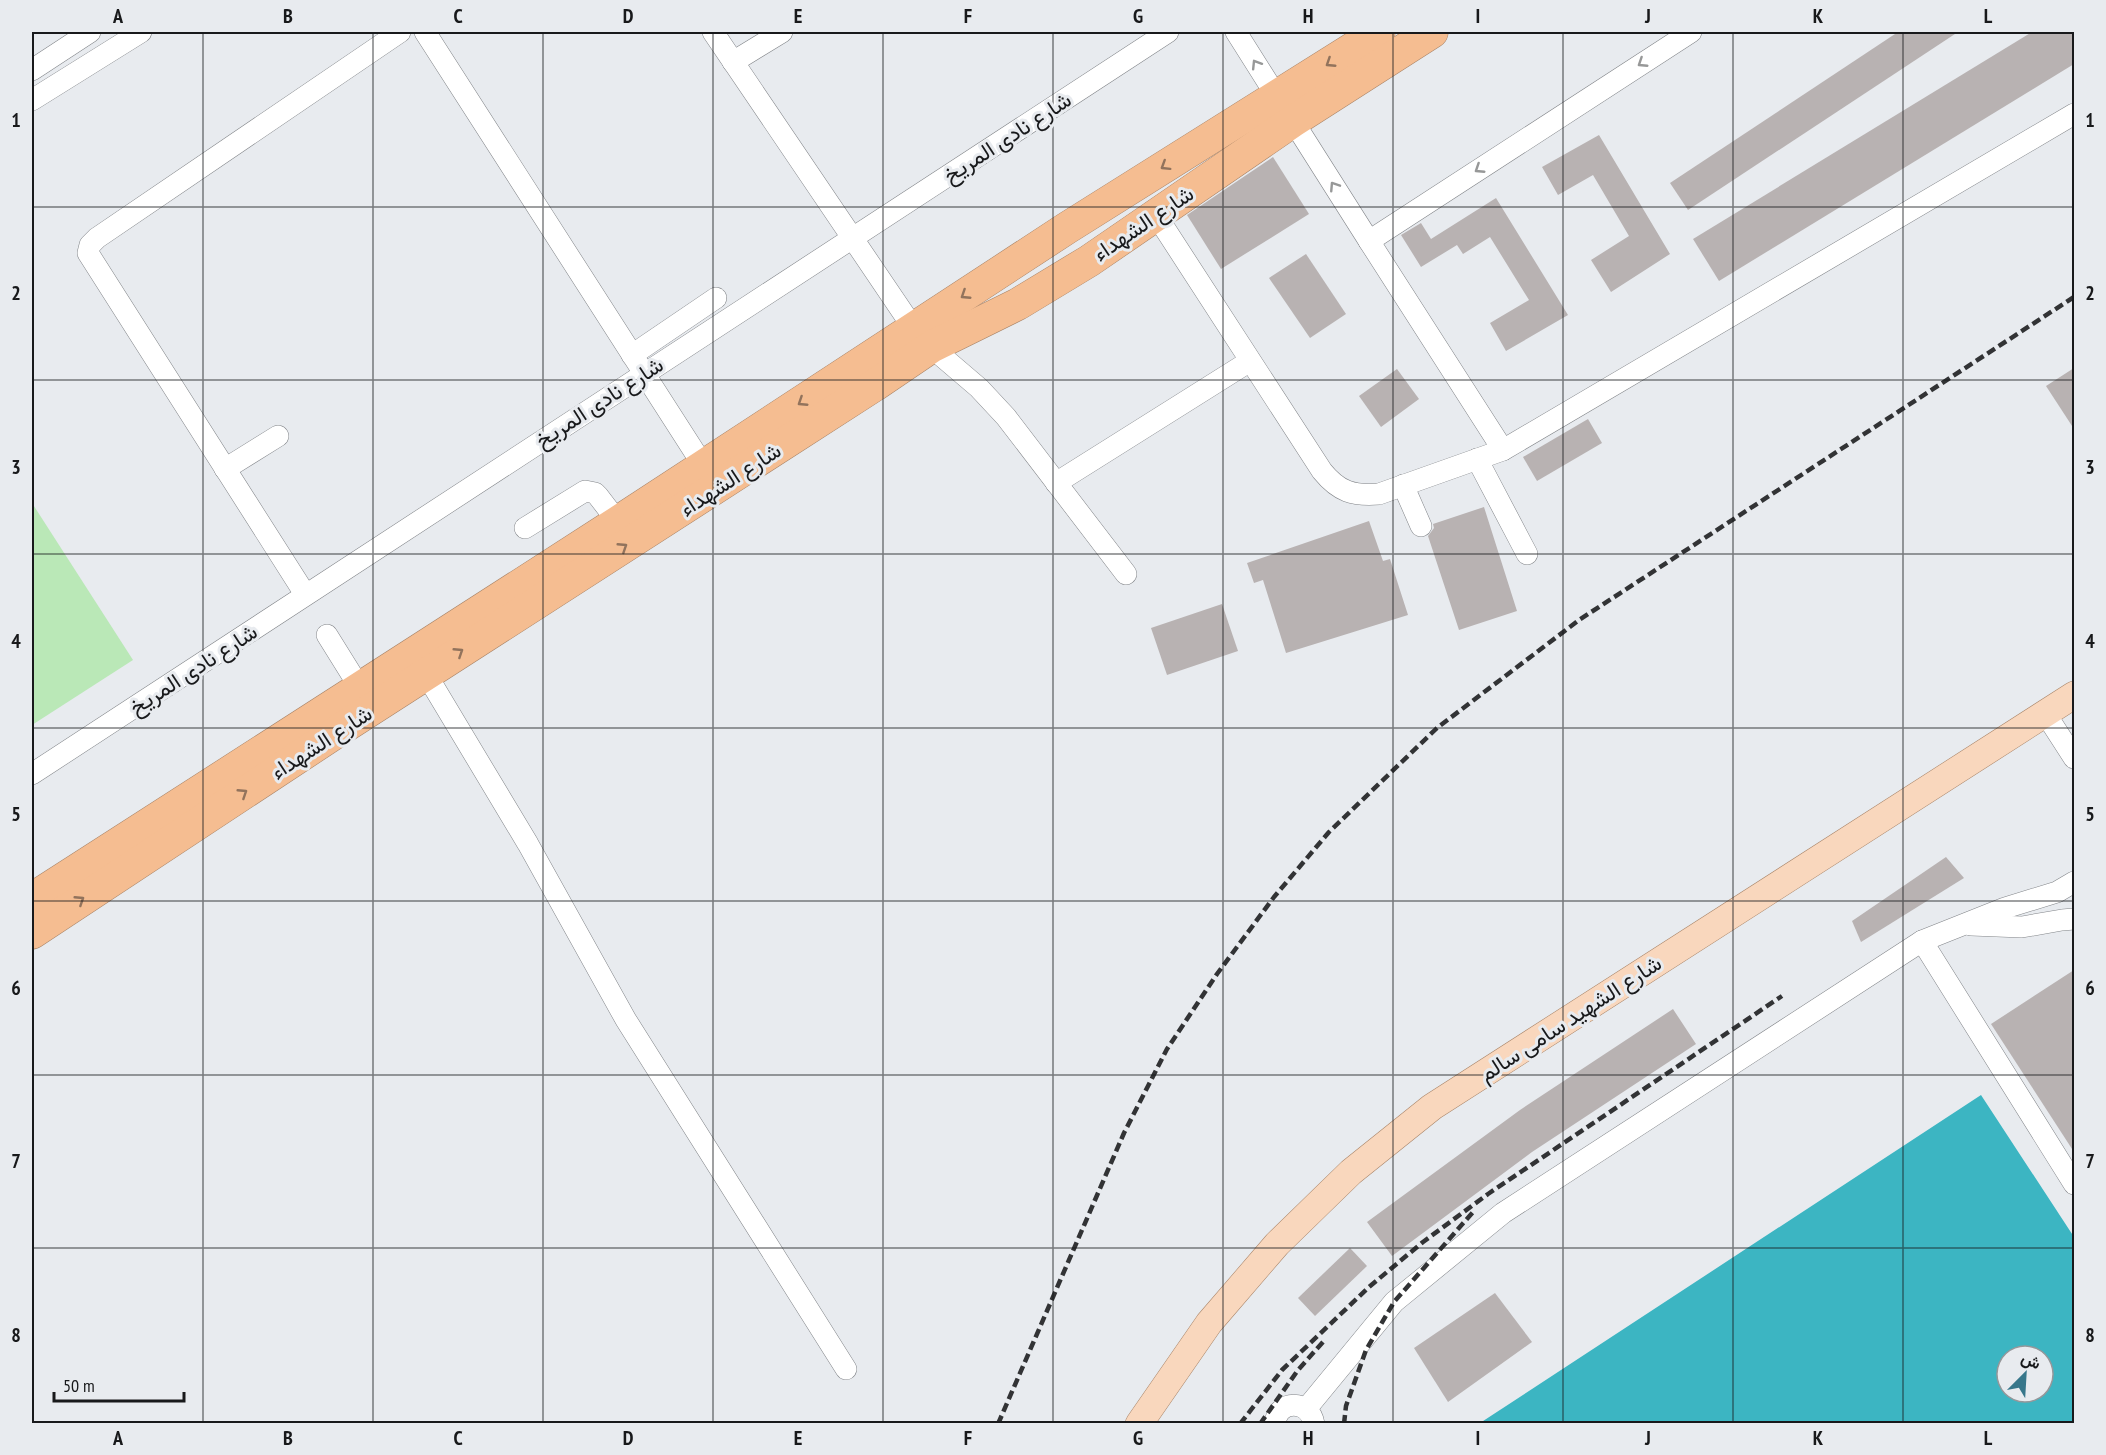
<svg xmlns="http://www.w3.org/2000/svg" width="2106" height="1455" font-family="'PT Sans Narrow',Vazirmatn,sans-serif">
<rect width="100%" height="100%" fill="#e8ebef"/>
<path fill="#bae8b7" d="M32,503l101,157 -101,65z"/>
<path fill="#3cb5c2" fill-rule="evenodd" d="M1981,1095l93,142v186h-594zM2007,1356h36v36h-36z"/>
<g fill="#b8b2b2">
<path d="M1898,32h60l-270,178 -18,-27z"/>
<path d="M2032,32h42v32l-355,217 -26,-42z"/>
<path d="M1599,135l71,119 -59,38 -20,-32 38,-24 -36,-61 -35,20 -16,-28z"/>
<path d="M1273,157l36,57 -88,55 -34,-54z"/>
<path d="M1496,198l72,117 -62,36 -16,-28 39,-23 -39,-63 -27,17 -6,-9 -36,22 -20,-32 20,-12 10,16z"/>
<path d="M1306,254l40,60 -36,24 -41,-60z"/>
<path d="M2074,368v61l-28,-43z"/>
<path d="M1397,369l22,30 -38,28 -22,-31z"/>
<path d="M1588,419l14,24 -65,38 -14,-24z"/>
<path d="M1484,507l33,104 -58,19 -31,-94 6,-8 -1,-4z"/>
<path d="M1369,521l14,40 7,-2 18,56 -122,38 -23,-73 -9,3 -7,-20z"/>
<path d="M1222,604l16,47 -71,24 -16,-47z"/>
<path d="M1946,857l18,21 -103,64 -9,-21z"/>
<path d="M2074,970v182l-83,-128z"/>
<path d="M1673,1009l23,35 -164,108 -140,104 -25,-34 153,-112z"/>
<path d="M1350,1248l17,18 -52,50 -17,-18z"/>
<path d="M1495,1293l37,49 -84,60 -34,-54z"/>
</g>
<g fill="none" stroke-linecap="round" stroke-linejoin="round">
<g stroke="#828589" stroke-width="22">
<g id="minor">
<path d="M425,32l285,444"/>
<path d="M713,32l201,297"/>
<path d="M1236,32l41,65"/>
<path d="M733,62l49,-30"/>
<path d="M32,70l58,-38"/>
<path d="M32,100l109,-68"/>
<path d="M1293,121l76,120 322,-209"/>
<path d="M1156,215l166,256c17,21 31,25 57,23l124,-44 571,-336"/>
<path d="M1369,241l134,209"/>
<path d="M931,347l48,41 27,29 120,157"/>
<path d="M632,355l84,-57"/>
<path d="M1477,459l50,95"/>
<path d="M225,469l53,-33"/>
<path d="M1056,483l194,-122"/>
<path d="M1403,485l18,41"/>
<path d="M525,528l60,-37 10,2 3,3 20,26"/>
<path d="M305,594l-217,-341 2,-8 7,-7 303,-206"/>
<path d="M327,635l33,53"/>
<path d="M426,674l102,170 98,176 220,349"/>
<path d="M2045,713l29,45"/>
<path d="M32,774l1136,-742"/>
<path d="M1971,925l51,2 40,-7 12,-1"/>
<path d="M1922,941l152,243"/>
<path d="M1306,1409l88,-107 109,-89 419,-272 83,-33 52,-16 17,-10"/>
<path d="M1275,1424c2,-25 35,-25 39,0"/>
</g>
</g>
<g stroke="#a88468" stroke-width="28">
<path id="major" d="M1139,1424l70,-101 68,-79 74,-72 81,-65 642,-412"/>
</g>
<g stroke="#a88468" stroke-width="33">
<g id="highway">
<path d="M32,899l586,-377 449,-294 312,-196"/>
<path d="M32,933l312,-206 531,-342 56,-38 87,-43 71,-43 204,-140 139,-89"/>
</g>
</g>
<use href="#minor" stroke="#fff" stroke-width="21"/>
<use href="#major" stroke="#f9d7bd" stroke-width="27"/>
<use href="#highway" stroke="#f5bd91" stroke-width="32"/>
<g stroke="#323335" stroke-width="4.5" stroke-dasharray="9 4.5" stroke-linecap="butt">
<path d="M998,1424l126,-291 43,-84 50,-75 57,-77 55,-65 108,-104 142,-108 495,-323"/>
<path d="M1240,1424l42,-54 87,-83 54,-45 65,-48 294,-198"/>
<path d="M1260,1424l38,-54 25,-28"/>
<path d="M1344,1424l2,-18 20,-56 28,-48 79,-90"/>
</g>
</g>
<defs><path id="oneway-chevron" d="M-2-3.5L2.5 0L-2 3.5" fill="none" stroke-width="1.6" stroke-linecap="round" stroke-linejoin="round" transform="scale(1.5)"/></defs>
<g stroke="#92735c">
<use href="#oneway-chevron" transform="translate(1330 63) rotate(147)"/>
<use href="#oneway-chevron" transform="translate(1165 166) rotate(148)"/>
<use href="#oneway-chevron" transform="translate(965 295) rotate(147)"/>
<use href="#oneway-chevron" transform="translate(802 402) rotate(147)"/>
<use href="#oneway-chevron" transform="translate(623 547) rotate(-33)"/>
<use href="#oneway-chevron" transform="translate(459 652) rotate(-33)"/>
<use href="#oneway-chevron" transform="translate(243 793) rotate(-33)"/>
<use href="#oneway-chevron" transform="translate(80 900) rotate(-33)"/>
</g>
<g stroke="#979898">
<use href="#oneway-chevron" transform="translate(1642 63) rotate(147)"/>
<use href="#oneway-chevron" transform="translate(1256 64) rotate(-122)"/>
<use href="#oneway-chevron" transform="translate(1479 169) rotate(147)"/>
<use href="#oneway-chevron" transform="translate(1334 186) rotate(-123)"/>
</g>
<path fill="none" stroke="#18191b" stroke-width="1.5" stroke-opacity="0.55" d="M203,32v1392M373,32v1392M543,32v1392M713,32v1392M883,32v1392M1053,32v1392M1223,32v1392M1393,32v1392M1563,32v1392M1733,32v1392M1903,32v1392M32,207h2042M32,380h2042M32,554h2042M32,728h2042M32,901h2042M32,1075h2042M32,1248h2042"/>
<g text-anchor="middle" stroke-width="6" stroke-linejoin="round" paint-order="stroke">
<g font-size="22" fill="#18191b" stroke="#e8ebef">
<text transform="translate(1007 137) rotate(-33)" y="8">شارع نادى المريخ</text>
<text transform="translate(1143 223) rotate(-34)" y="8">شارع الشهداء</text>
<text transform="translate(599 402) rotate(-33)" y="8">شارع نادى المريخ</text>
<text transform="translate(730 479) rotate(-33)" y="8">شارع الشهداء</text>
<text transform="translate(193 669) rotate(-33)" y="8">شارع نادى المريخ</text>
<text transform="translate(321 742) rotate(-33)" y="8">شارع الشهداء</text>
<text transform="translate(1570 1018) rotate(-33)" y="8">شارع الشهيد سامى سالم</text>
</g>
</g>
<rect width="2106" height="1455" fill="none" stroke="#e8ebef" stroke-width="66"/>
<g transform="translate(2025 1374) rotate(24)"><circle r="28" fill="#e8ebef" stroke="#95979a" stroke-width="1.5"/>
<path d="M0-4.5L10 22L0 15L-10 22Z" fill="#37778b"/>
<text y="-9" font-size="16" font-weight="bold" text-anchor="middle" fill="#18191b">ش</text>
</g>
<path d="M54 1392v9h130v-9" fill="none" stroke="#18191b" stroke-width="3"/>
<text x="63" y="1392" font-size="18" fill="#18191b" stroke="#e8ebef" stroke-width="4.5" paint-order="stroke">50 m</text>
<rect x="33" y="33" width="2040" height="1389" fill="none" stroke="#18191b" stroke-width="2"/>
<g font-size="20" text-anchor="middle" font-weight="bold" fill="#18191b">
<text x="118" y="23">A</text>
<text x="288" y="23">B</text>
<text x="458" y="23">C</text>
<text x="628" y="23">D</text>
<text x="798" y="23">E</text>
<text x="968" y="23">F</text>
<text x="1138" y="23">G</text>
<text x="1308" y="23">H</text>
<text x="1478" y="23">I</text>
<text x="1648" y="23">J</text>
<text x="1818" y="23">K</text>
<text x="1988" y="23">L</text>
<text x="16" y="127">1</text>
<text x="2090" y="127">1</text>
<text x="16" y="300">2</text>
<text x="2090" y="300">2</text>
<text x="16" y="474">3</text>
<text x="2090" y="474">3</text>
<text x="16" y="648">4</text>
<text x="2090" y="648">4</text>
<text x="16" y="821">5</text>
<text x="2090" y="821">5</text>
<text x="16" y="995">6</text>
<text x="2090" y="995">6</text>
<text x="16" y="1168">7</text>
<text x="2090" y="1168">7</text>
<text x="16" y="1342">8</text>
<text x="2090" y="1342">8</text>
<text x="118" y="1445">A</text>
<text x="288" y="1445">B</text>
<text x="458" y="1445">C</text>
<text x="628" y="1445">D</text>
<text x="798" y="1445">E</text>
<text x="968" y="1445">F</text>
<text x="1138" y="1445">G</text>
<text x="1308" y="1445">H</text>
<text x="1478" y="1445">I</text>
<text x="1648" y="1445">J</text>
<text x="1818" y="1445">K</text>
<text x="1988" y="1445">L</text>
</g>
</svg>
